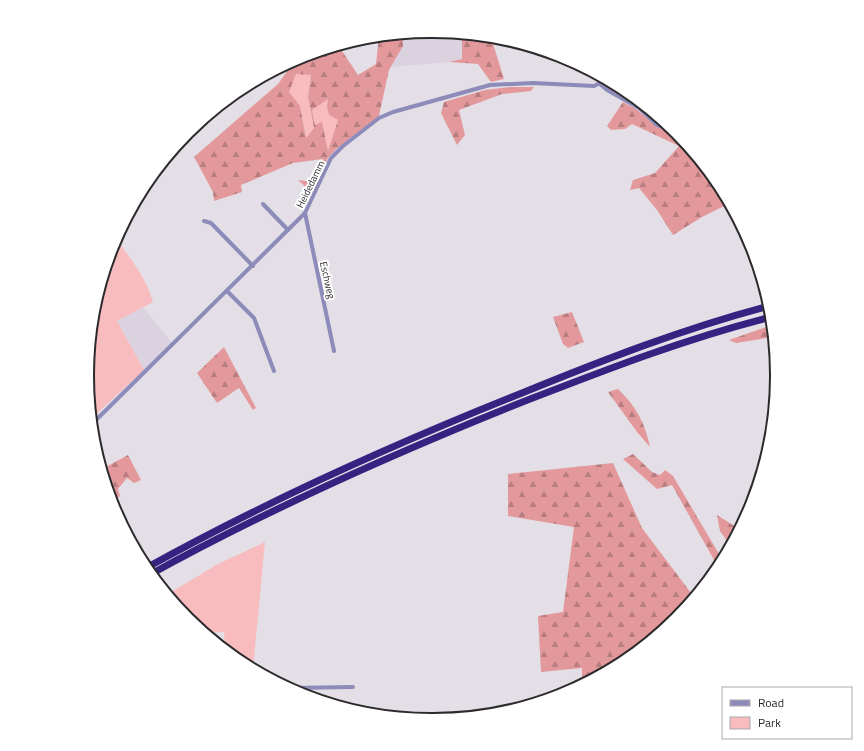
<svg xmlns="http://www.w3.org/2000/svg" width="864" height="751" font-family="'Titillium Web',sans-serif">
<defs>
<pattern id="forest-firs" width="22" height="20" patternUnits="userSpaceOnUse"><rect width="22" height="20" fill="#e3999c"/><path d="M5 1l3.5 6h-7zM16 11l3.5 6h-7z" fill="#b87d7f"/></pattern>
</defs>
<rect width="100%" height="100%" fill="#e4dfe6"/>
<g fill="#dbd2df">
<path d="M432,31l30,3v25l-13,3 -58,5 12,-21v-12z"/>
<path d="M143,307l29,36 -28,27 -27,-49z"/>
</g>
<g fill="#f8bcbe">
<path d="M296,74h15l-3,23 6,31 -8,10 -6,-32 -12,-14z"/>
<path d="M328,98l10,22 -10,32 -6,-29 -7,2 -3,-15z"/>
<path d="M116,238c14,20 31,41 37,64l-36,19 27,49 -52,48 -4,-43 6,-67z"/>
<path d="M265,542l-12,127 -13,-7 -15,-13 -1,-17 -19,1 -17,-14 -20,-25 50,-30z"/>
</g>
<g fill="url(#forest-firs)" fill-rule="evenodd">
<path d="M403,34v12l-14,24 -10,46 -43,33 -8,9 -15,36 -15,-14 15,2 10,-23 -30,4 -52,22 1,7 -28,9 -1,-9 -19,-35 84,-73 18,-25 15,-5 5,5 7,-9 17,-5v3l18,27 18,-11 3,-28zM296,74l15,1 -3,22 6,31 -8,10 -6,-32 -11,-14zM328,99l-1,8 2,8 9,5 -10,31 -6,-29 -7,3 -3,-15z"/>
<path d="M462,34l29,3 13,42 -13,3 -13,-18 -29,-2 13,-3z"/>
<path d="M607,81c10,4 28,11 30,23l-31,-16 -2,-2z"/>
<path d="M511,87h23l-3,4 -29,3 -43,16 6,25 -8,10 -16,-32 3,-11 41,-12z"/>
<path d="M623,102l13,7 21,18 22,9 40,48 12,23h-9l-20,10 -29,18 -16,-25 -18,-22 -9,2 3,-10 22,-7 24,-27 -47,-22 -7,5 -14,1 -4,-4z"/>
<path d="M572,312l12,30 -16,6 -5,-4 -10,-27z"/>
<path d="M772,325l1,12 -37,6 -7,-3z"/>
<path d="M224,347l32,61 -3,2 -14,-22 -22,15 -20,-30z"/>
<path d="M618,389c18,17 27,34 32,58l-13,-15 -29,-40z"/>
<path d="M633,454l19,18 8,3 5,-5 8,6 46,78 4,-7 5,3 -10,17 -46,-82 -15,4 -34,-30z"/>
<path d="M128,455l13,25 -7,3 -7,-5 -9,11 2,7 -8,6 -10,-33z"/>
<path d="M613,463l29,65 52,69 -19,22 -52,43 -41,22v-16l-41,4 -3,-56 25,-4 11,-85 -66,-11v-42z"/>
<path d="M717,515l22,14 -9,16 -10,-14z"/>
</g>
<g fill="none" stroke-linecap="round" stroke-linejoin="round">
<g stroke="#8c8bb9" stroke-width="4">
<path d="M600,84l7,6 32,18 18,17 20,8"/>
<path d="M263,204l25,26"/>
<path d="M305,213l29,138"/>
<path d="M204,221l7,2 42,43"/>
<path d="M228,292l26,26 20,53"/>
<path d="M92,424l213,-211 26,-55 12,-12 36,-28 14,-6 97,-27 43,-2 61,3 12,-6"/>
<path d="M290,688l63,-1"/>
</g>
<g stroke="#362280" stroke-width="7">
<path d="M146,568c121,-67 248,-124 376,-175 81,-33 163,-65 247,-87"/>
<path d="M151,574c120,-66 246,-122 374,-173 80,-31 162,-63 246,-84"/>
</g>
</g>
<g text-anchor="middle" stroke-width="4" stroke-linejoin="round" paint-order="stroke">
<g font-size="10" fill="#2c2a2c" stroke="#fff">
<text transform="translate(310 184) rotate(-64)" y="4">Heidedamm</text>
<text transform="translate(328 280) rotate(77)" y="4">Eschweg</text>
</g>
</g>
<path d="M0 0H864V751H0ZM431 38H433A337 337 0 0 1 770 375V376A337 337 0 0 1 433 713H431A337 337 0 0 1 94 376V375A337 337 0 0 1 431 38Z" fill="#fff" fill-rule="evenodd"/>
<path fill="none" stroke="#2c2a2c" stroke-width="2" d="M431 38H433A337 337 0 0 1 770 375V376A337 337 0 0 1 433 713H431A337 337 0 0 1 94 376V375A337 337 0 0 1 431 38Z"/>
<rect x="722" y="687" width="130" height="52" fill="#ffffff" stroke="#abaaab"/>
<rect x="730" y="700" width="20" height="6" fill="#8c8bb9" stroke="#abaaab"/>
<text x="758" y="707" font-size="12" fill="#2c2a2c">Road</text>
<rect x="730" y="717" width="20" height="12" fill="#f8bcbe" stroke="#abaaab"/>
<text x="758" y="727" font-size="12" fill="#2c2a2c">Park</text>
</svg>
